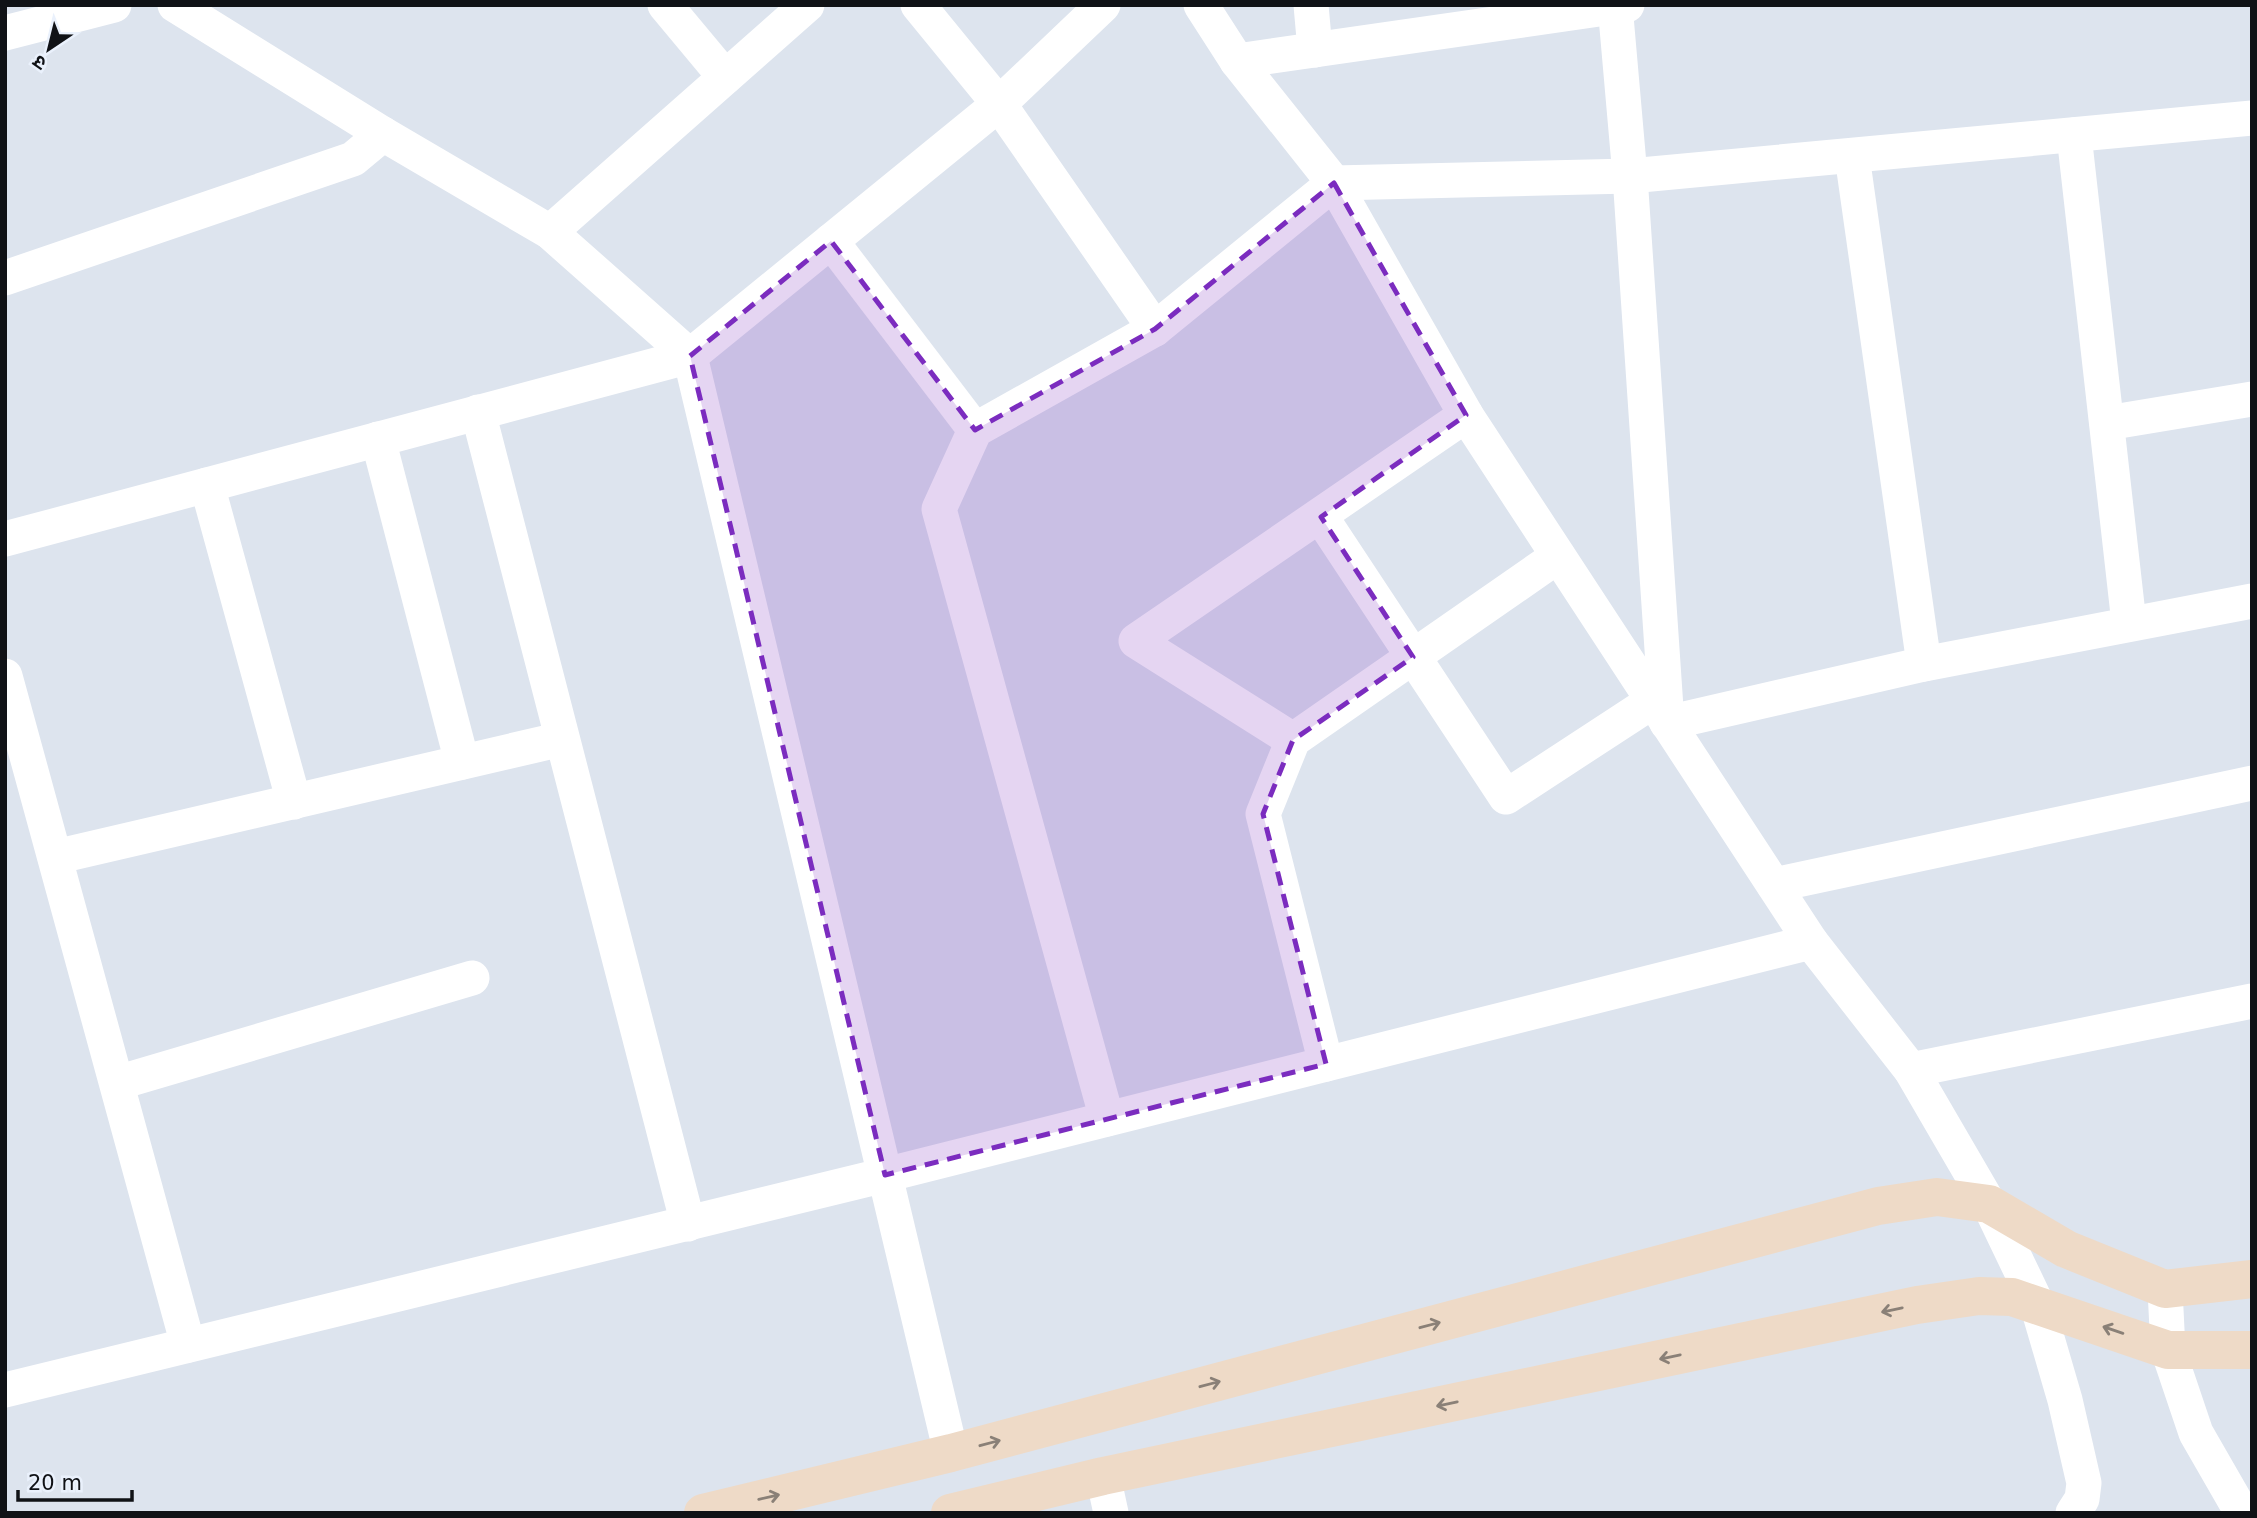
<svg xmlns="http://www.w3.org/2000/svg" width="2257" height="1518" font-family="'DejaVu Sans','Noto Sans Devanagari',sans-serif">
<rect width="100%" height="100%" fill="#dde4ee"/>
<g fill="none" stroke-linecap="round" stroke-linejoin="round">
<g stroke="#fff" stroke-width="35">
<path d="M175,5l208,129 167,98 140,124 261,1097"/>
<path d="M665,5l60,72"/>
<path d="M918,5l81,99 156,225"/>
<path d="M1201,5l36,56 97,122 132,232 345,527 100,128 78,134 48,100 28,96 19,83 -2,16 -9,14"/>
<path d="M1311,5l4,45"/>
<path d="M1615,5l15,171 37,547 257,-59 328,-63"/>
<path d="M5,33l109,-28"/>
<path d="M1237,61l390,-56"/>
<path d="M2074,135l55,488"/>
<path d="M1852,156l72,508"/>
<path d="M550,232l257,-227"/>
<path d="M831,241l144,189"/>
<path d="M5,278l348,-119 30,-25"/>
<path d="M478,412l210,812"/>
<path d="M2107,423l145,-24"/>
<path d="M378,439l84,323"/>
<path d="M207,485l87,317"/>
<path d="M1321,517l185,280 147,-96"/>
<path d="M5,539l685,-183 309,-252 104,-99"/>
<path d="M5,676l183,669"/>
<path d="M1293,740l-157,-99 330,-226"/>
<path d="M55,857l507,-118"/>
<path d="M1774,885l478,-102"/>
<path d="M1326,1064l-63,-250 30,-74 265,-184"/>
<path d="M1911,1070l341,-69"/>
<path d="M117,1083l355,-105"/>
<path d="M1107,1119l-168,-610 36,-79 180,-101 179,-146 296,-7 622,-58"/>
<path d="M2165,1289l3,61 28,83 46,80"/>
<path d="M5,1390l880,-215 926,-233"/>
<path d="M1103,1476l8,37"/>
</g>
<g stroke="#eedac7" stroke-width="38">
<path d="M703,1513l248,-60 927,-247 59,-9 52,7 77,45 99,40 87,-10"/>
<path d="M950,1513l153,-37 814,-171 62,-9 33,1 156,53h84"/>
</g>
</g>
<defs><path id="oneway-shaft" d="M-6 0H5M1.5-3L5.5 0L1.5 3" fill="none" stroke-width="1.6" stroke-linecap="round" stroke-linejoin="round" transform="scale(1.75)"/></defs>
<g stroke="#8a8077">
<use href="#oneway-shaft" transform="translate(1892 1310) rotate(168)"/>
<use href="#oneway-shaft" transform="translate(1430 1325) rotate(-15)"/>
<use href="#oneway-shaft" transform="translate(2113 1330) rotate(-161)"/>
<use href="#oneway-shaft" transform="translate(1670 1357) rotate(168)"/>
<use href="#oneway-shaft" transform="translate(1210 1384) rotate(-15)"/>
<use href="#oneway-shaft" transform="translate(1447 1404) rotate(168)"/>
<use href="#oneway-shaft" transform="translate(990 1443) rotate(-15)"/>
<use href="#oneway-shaft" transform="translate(769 1497) rotate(-13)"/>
</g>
<path fill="#7b2cbf" fill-opacity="0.2" stroke="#7b2cbf" stroke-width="5" stroke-dasharray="14 9" stroke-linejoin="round" d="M1334,183l132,232 -145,102 92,140 -120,83 -30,74 63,250 -441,111 -195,-819 141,-115 144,189 180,-101z"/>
<rect width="2257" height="1518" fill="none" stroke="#101216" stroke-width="14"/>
<g transform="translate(49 49) rotate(215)" stroke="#eaf1fc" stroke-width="5" paint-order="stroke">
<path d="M0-5L12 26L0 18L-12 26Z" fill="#101216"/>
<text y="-10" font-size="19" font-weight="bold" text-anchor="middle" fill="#101216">उ</text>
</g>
<path d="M18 1490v10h114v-10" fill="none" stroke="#101216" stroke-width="3.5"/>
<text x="28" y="1490" font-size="21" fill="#101216" stroke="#eaf1fc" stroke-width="5" paint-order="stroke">20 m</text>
</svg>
